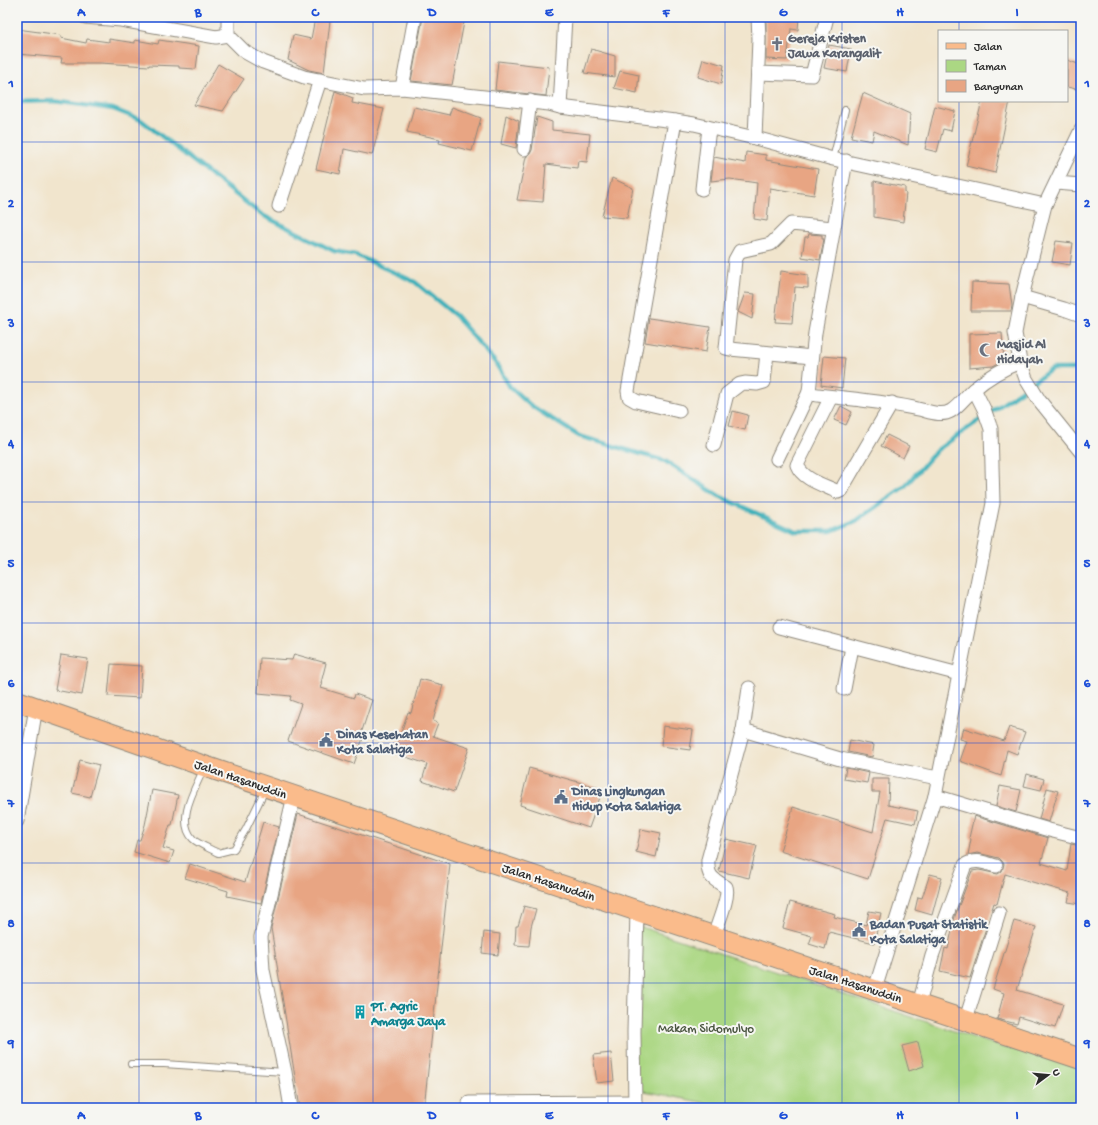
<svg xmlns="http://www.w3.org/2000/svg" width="1098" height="1125" font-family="'Gochi Hand',sans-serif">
<rect width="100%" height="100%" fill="#f6f6f2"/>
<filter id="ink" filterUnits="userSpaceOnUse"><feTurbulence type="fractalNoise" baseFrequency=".025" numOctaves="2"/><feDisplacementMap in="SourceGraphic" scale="8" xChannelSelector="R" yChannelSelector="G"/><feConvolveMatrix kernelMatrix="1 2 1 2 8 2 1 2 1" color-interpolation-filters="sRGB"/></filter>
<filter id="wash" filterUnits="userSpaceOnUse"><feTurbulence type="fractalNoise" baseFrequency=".012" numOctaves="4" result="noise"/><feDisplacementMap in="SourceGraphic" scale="16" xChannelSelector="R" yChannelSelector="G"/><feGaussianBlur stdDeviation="0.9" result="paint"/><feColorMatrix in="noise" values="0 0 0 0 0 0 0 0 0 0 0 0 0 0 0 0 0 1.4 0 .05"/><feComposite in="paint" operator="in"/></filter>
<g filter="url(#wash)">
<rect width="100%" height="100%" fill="#f1e5cd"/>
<path fill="#abd783" stroke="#6b8157" d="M638,926l364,121 79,18v43h-350l-97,-19z"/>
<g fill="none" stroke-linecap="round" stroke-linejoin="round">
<path stroke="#41b1ba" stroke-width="4.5" d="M17,102l36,-1 60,8 28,11 121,95 72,36 22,4 59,27 41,34 39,46 15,25 20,18 49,31 86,25 54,35 77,35h35l25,-10 49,-35 32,-36 115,-81h29"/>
</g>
<g id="blocks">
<g fill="#e8a583">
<path d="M423,17h42l-13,68 -41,-4z"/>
<path d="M766,17h33l-1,13 -7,-1 -4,31 -21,-1z"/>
<path d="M315,18l15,3 -6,52 -15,-3 -21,-10 5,-25 18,4z"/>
<path d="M17,29l44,6v3l25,5 1,-4 22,3v-3l26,4v-3l23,4 1,-4 40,6 -3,23 -17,-1v-2l-30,-1v1l-49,-3h-39l1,-5 -45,-4z"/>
<path d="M829,45l22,4 -4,23 -23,-4z"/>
<path d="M591,49l24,7v21l-31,-4z"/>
<path d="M703,59l21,6 -3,19 -23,-7z"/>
<path d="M1067,60l14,5v25l-14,-3z"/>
<path d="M498,61l51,6 -3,29 -51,-6z"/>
<path d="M218,64l26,15 -21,32 -29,-6z"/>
<path d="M620,71l19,4 -2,18 -23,-5z"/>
<path d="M335,91l18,7 -1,5 32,6 -12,46 -28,-6 -4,25 -24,-5z"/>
<path d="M863,93l47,21 -2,31 -34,-14 -2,10 -21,-4z"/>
<path d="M982,101h28l-15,72 -29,-7z"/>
<path d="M935,106l20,5 -4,20 -8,-2 -6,23 -12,-3z"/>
<path d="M414,107l35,8 3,-8 29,11 -9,33 -33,-8 1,-4 -33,-7z"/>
<path d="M506,115l13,6 -3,27 -15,-4z"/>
<path d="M537,117l15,5v8l38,4 -3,28 -9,-1 -1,7 -31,-4 -3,38 -26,-2 9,-43 4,-3 2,-4z"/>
<path d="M746,152l20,3v5l52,9 -4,26 -44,-7 -3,33 -13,-2 3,-36 -27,-4 -19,2 3,-24 31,6z"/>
<path d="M612,178l21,10 -6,30 -25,-2z"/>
<path d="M874,181l31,6v6h1l-3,29 -29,-5z"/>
<path d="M809,234l13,1v4h2l-4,21 -18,-3 3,-20h3z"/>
<path d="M1056,241l17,2 -3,22 -18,-3z"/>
<path d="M781,271l27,4v13l-13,-1 -3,36 -17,-1z"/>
<path d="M972,282l37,2 3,22 -1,5h-40z"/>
<path d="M745,293l10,1 -3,25 -14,-7z"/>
<path d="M649,318l61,9 -4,25 -61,-10z"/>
<path d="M1002,333l2,27 -11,6 -24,2v-34z"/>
<path d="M824,356l21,2 -3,30 -21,-3z"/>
<path d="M841,406l11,6 -6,13 -12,-5z"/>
<path d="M733,411l15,4 -3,15 -16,-4z"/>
<path d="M887,435l22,11 -6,12 -22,-12z"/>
<path d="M294,654l32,9 -5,20h2l-2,5 33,10 1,-4 17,6 -12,37 3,1 -9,26 -66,-23 13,-37 -11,-4 1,-4 -33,-3 2,-35 32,2z"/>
<path d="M61,655l27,4 -6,36 -27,-5z"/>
<path d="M111,664l31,2 -2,32 -32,-2z"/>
<path d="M420,679l23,6 -10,36 5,2 -5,13 36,12 -15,44 -32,-11 5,-17 -33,-11 14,-41 3,1z"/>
<path d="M663,726l30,4 -3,20 -29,-4z"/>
<path d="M1009,727l16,5 -8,22 -10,-4 -6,26 -41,-15 7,-20 -7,-2 4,-11 40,13z"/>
<path d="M850,740l24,5 -2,12 -24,-5z"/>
<path d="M80,760l19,5 -9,32 -18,-4z"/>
<path d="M529,768l74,21 -14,39 -69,-23z"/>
<path d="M846,768l23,5 -2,10 -23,-4z"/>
<path d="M1027,774l17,5 -3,11 -17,-4z"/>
<path d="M872,779h17l-1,26 30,6 -3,13 -28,-6 -19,61 -88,-28 13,-44 80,25 7,-40h-8z"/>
<path d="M1000,786l21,4 -5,22 -20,-6z"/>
<path d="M1047,788l11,3 -9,31 -10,-3z"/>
<path d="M152,790l26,5 -6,30h-2l-7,23 11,3 -4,12 -36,-11 3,-12h3l5,-15z"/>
<path d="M298,814l152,50 -26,244h-124l-29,-180z"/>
<path d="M974,816l74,22 -7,25 26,8 4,-27 10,2v58l-13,-2 2,-9 -65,-19 -8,30 -3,-1 -24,75 -30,-7 5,-23 3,1 7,-33 17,-45 7,-1 19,4 4,-3 2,-7 -2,-3 -3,-3 -13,-3 -9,-2 -9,2 3,-16 -2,-1z"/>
<path d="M263,822l16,5 -18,76 -34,-7 1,-5 -43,-13 5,-14 55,18z"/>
<path d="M641,829l20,4 -5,24 -20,-5z"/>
<path d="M726,839l31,7 -8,32 -30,-7z"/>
<path d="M930,874l12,3 -10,38 -17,-5 3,-13 4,1z"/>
<path d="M790,902l45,12 -1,3 32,8 3,-14 12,2 -7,30 -45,-11 -4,17 -16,-5 3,-8 -29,-8z"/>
<path d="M524,906l12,3 -5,18 -2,19 -14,-1 1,-19h2z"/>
<path d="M1014,921l22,6 -19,63 46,14 -8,24 -36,-11 -2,7 -20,-5 7,-26 -11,-4z"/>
<path d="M484,932l16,2 -2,21 -16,-2z"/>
<path d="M918,1042l6,24 -15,5 -7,-25z"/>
<path d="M611,1053l3,28 -17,2 -4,-28z"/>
</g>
</g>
</g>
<g filter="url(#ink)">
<use href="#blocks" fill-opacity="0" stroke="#8e887c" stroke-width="1"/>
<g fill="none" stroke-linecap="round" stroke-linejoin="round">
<g stroke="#8e887c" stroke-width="8">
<g id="service">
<path d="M833,159l12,-49"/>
<path d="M204,768c-8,19 -29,52 -11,71 5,5 18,10 25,14l16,-4 12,-20 19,-39"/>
<path d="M131,1064h33l121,8"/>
</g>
</g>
<g stroke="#8e887c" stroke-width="15">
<g id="minor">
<path d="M85,17l36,3 95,17 12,-2"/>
<path d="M228,17v18l17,17 18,10 41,15 60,12 38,-1 147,16 11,3 115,14 19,3 61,14 78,21 212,46"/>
<path d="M758,73l54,2 15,-58"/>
<path d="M402,88l13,-71"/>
<path d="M560,107l5,-90"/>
<path d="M675,121l-47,270 1,6 7,4 43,10"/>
<path d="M1081,130l-36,75 -23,92 -7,36 5,29 6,17 13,21 42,52"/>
<path d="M755,138l4,-99 -1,-22"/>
<path d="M524,149l6,-48"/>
<path d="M846,161l-31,172 -6,59 2,2c36,5 72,7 107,15 10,2 23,8 33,2 8,-5 15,-15 22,-21 14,-12 31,-22 47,-28"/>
<path d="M1056,183l25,2"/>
<path d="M702,189l7,-61"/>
<path d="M279,206l41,-126"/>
<path d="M1022,297l42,12 17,6"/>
<path d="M812,357l-82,-8 -4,-1 9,-88 5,-9 31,-7 20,-20 42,4"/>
<path d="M831,397l-34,68c6,15 27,20 41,27l4,-2 2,-5 48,-82"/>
<path d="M714,445l13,-51 13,-10 5,-1 12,1 7,-2 3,-29"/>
<path d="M777,459l32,-67"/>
<path d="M779,627l180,47"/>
<path d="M844,689l8,-42"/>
<path d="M743,730l97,29 98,19"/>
<path d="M935,796l58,-293 -2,-74 -7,-20 -10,-20"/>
<path d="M17,821l19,-114"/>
<path d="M714,936c3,-11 16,-40 12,-49 -13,-8 -19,-10 -18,-27l35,-130 6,-42"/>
<path d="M875,989l60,-193 114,34 32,8"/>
<path d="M919,1004l13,-48 33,-91c10,-7 20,-2 31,1"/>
<path d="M966,1019l33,-106"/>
<path d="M469,1103l166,-1"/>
<path d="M291,1108l-6,-36 -22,-102 -2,-33 33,-141"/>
<path d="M635,1108l-1,-76 3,-122"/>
</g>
</g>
<g stroke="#8e887c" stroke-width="22">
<path id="primary" d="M17,701l187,65 877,293"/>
</g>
<use href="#service" stroke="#fff" stroke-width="6"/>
<use href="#minor" stroke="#fff" stroke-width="13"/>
<use href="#primary" stroke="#fabb8b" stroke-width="20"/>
</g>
</g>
<path fill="none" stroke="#1d4ed8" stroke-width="1" stroke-opacity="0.55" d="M139,17v1091M256,17v1091M373,17v1091M490,17v1091M608,17v1091M725,17v1091M842,17v1091M959,17v14M959,101v1007M17,142h1064M17,262h1064M17,382h1064M17,502h1064M17,623h1064M17,743h1064M17,863h1064M17,983h1064"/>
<defs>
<g id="church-bare" transform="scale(1.08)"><path d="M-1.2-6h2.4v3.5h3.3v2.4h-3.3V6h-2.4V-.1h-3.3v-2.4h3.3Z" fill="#6b7280" stroke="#f6f6f2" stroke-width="2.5" paint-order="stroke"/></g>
<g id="mosque-bare" transform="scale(1.08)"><path d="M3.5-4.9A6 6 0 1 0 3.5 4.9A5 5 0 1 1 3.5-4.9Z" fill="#6b7280" stroke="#f6f6f2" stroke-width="2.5" paint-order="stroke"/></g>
<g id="civic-bare" transform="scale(1.08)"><path d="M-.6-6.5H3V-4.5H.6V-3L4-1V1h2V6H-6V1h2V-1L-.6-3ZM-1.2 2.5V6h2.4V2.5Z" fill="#5c6f8a" stroke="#f6f6f2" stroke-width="2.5" paint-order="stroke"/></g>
<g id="building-bare" transform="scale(1.08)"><path d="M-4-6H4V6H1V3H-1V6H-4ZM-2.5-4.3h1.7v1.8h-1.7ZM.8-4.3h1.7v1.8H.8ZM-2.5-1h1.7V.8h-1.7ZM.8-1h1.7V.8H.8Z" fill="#0f9aa8" stroke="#f6f6f2" stroke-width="2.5" paint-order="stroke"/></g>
</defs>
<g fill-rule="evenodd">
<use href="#church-bare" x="777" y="44"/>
<use href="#mosque-bare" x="986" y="350"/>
<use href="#civic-bare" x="326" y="740"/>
<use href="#civic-bare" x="561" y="797"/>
<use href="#civic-bare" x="859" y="930"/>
<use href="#building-bare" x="360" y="1012"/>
</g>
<g text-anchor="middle" stroke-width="4" stroke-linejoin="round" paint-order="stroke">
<g font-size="13" font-weight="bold" fill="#5b616d" stroke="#f6f6f2" text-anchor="start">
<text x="788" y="42">Gereja Kristen<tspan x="788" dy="15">Jawa Karangalit</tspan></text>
<text x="997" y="348">Masjid Al<tspan x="997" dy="15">Hidayah</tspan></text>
</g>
<g font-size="13" font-weight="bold" fill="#4e5e75" stroke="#f6f6f2" text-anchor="start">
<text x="337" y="738">Dinas Kesehatan<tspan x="337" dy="15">Kota Salatiga</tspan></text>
<text x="572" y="795">Dinas Lingkungan<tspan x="572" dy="15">Hidup Kota Salatiga</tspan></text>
<text x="870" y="928">Badan Pusat Statistik<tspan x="870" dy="15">Kota Salatiga</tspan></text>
</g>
<g font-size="13" fill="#2b2b2b" stroke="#f6f6f2">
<text transform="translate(241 778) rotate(19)" y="5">Jalan Hasanuddin</text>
<text transform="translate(549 881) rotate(18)" y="5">Jalan Hasanuddin</text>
<text transform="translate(856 983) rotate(18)" y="5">Jalan Hasanuddin</text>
</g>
<g font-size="13" font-weight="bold" fill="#0d838f" stroke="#f6f6f2" text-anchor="start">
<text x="371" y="1010">PT. Agric<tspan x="371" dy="15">Amarga Jaya</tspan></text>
</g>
<g font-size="13" fill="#4b5641" stroke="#f6f6f2">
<text x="706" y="1032">Makam Sidomulyo</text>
</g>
</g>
<rect width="1098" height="1125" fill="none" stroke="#f6f6f2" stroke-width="44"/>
<rect x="938" y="30" width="130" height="72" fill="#f6f6f2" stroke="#a5a5a2"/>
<rect x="946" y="43" width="20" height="6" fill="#fabb8b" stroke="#a5a5a2"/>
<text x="974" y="50" font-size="12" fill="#2b2b2b">Jalan</text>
<rect x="946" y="60" width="20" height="12" fill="#abd783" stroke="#a5a5a2"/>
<text x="974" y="70" font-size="12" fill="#2b2b2b">Taman</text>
<rect x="946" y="80" width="20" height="12" fill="#e8a583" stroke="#a5a5a2"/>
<text x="974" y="90" font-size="12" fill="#2b2b2b">Bangunan</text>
<g transform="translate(1048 1075) rotate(74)" stroke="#f6f6f2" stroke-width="3" paint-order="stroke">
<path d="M0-3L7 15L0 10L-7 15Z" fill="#2b2b2b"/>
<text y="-6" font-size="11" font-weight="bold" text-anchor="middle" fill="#2b2b2b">U</text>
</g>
<rect x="22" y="22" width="1054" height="1081" fill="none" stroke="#1d4ed8" stroke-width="1.5"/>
<g font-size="13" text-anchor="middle" font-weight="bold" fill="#1d4ed8">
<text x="81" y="16">A</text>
<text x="198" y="16">B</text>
<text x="315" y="16">C</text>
<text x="432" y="16">D</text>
<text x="549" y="16">E</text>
<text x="666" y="16">F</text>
<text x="783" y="16">G</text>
<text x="900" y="16">H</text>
<text x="1017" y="16">I</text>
<text x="11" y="87">1</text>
<text x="1087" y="87">1</text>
<text x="11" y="207">2</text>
<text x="1087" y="207">2</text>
<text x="11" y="327">3</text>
<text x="1087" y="327">3</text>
<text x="11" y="447">4</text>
<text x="1087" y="447">4</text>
<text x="11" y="567">5</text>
<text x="1087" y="567">5</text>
<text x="11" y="687">6</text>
<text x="1087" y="687">6</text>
<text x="11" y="807">7</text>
<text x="1087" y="807">7</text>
<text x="11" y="927">8</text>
<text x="1087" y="927">8</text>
<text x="11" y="1047">9</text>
<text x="1087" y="1047">9</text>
<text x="81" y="1119">A</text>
<text x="198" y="1119">B</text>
<text x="315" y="1119">C</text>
<text x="432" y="1119">D</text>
<text x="549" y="1119">E</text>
<text x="666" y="1119">F</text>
<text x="783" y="1119">G</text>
<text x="900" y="1119">H</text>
<text x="1017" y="1119">I</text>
</g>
</svg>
